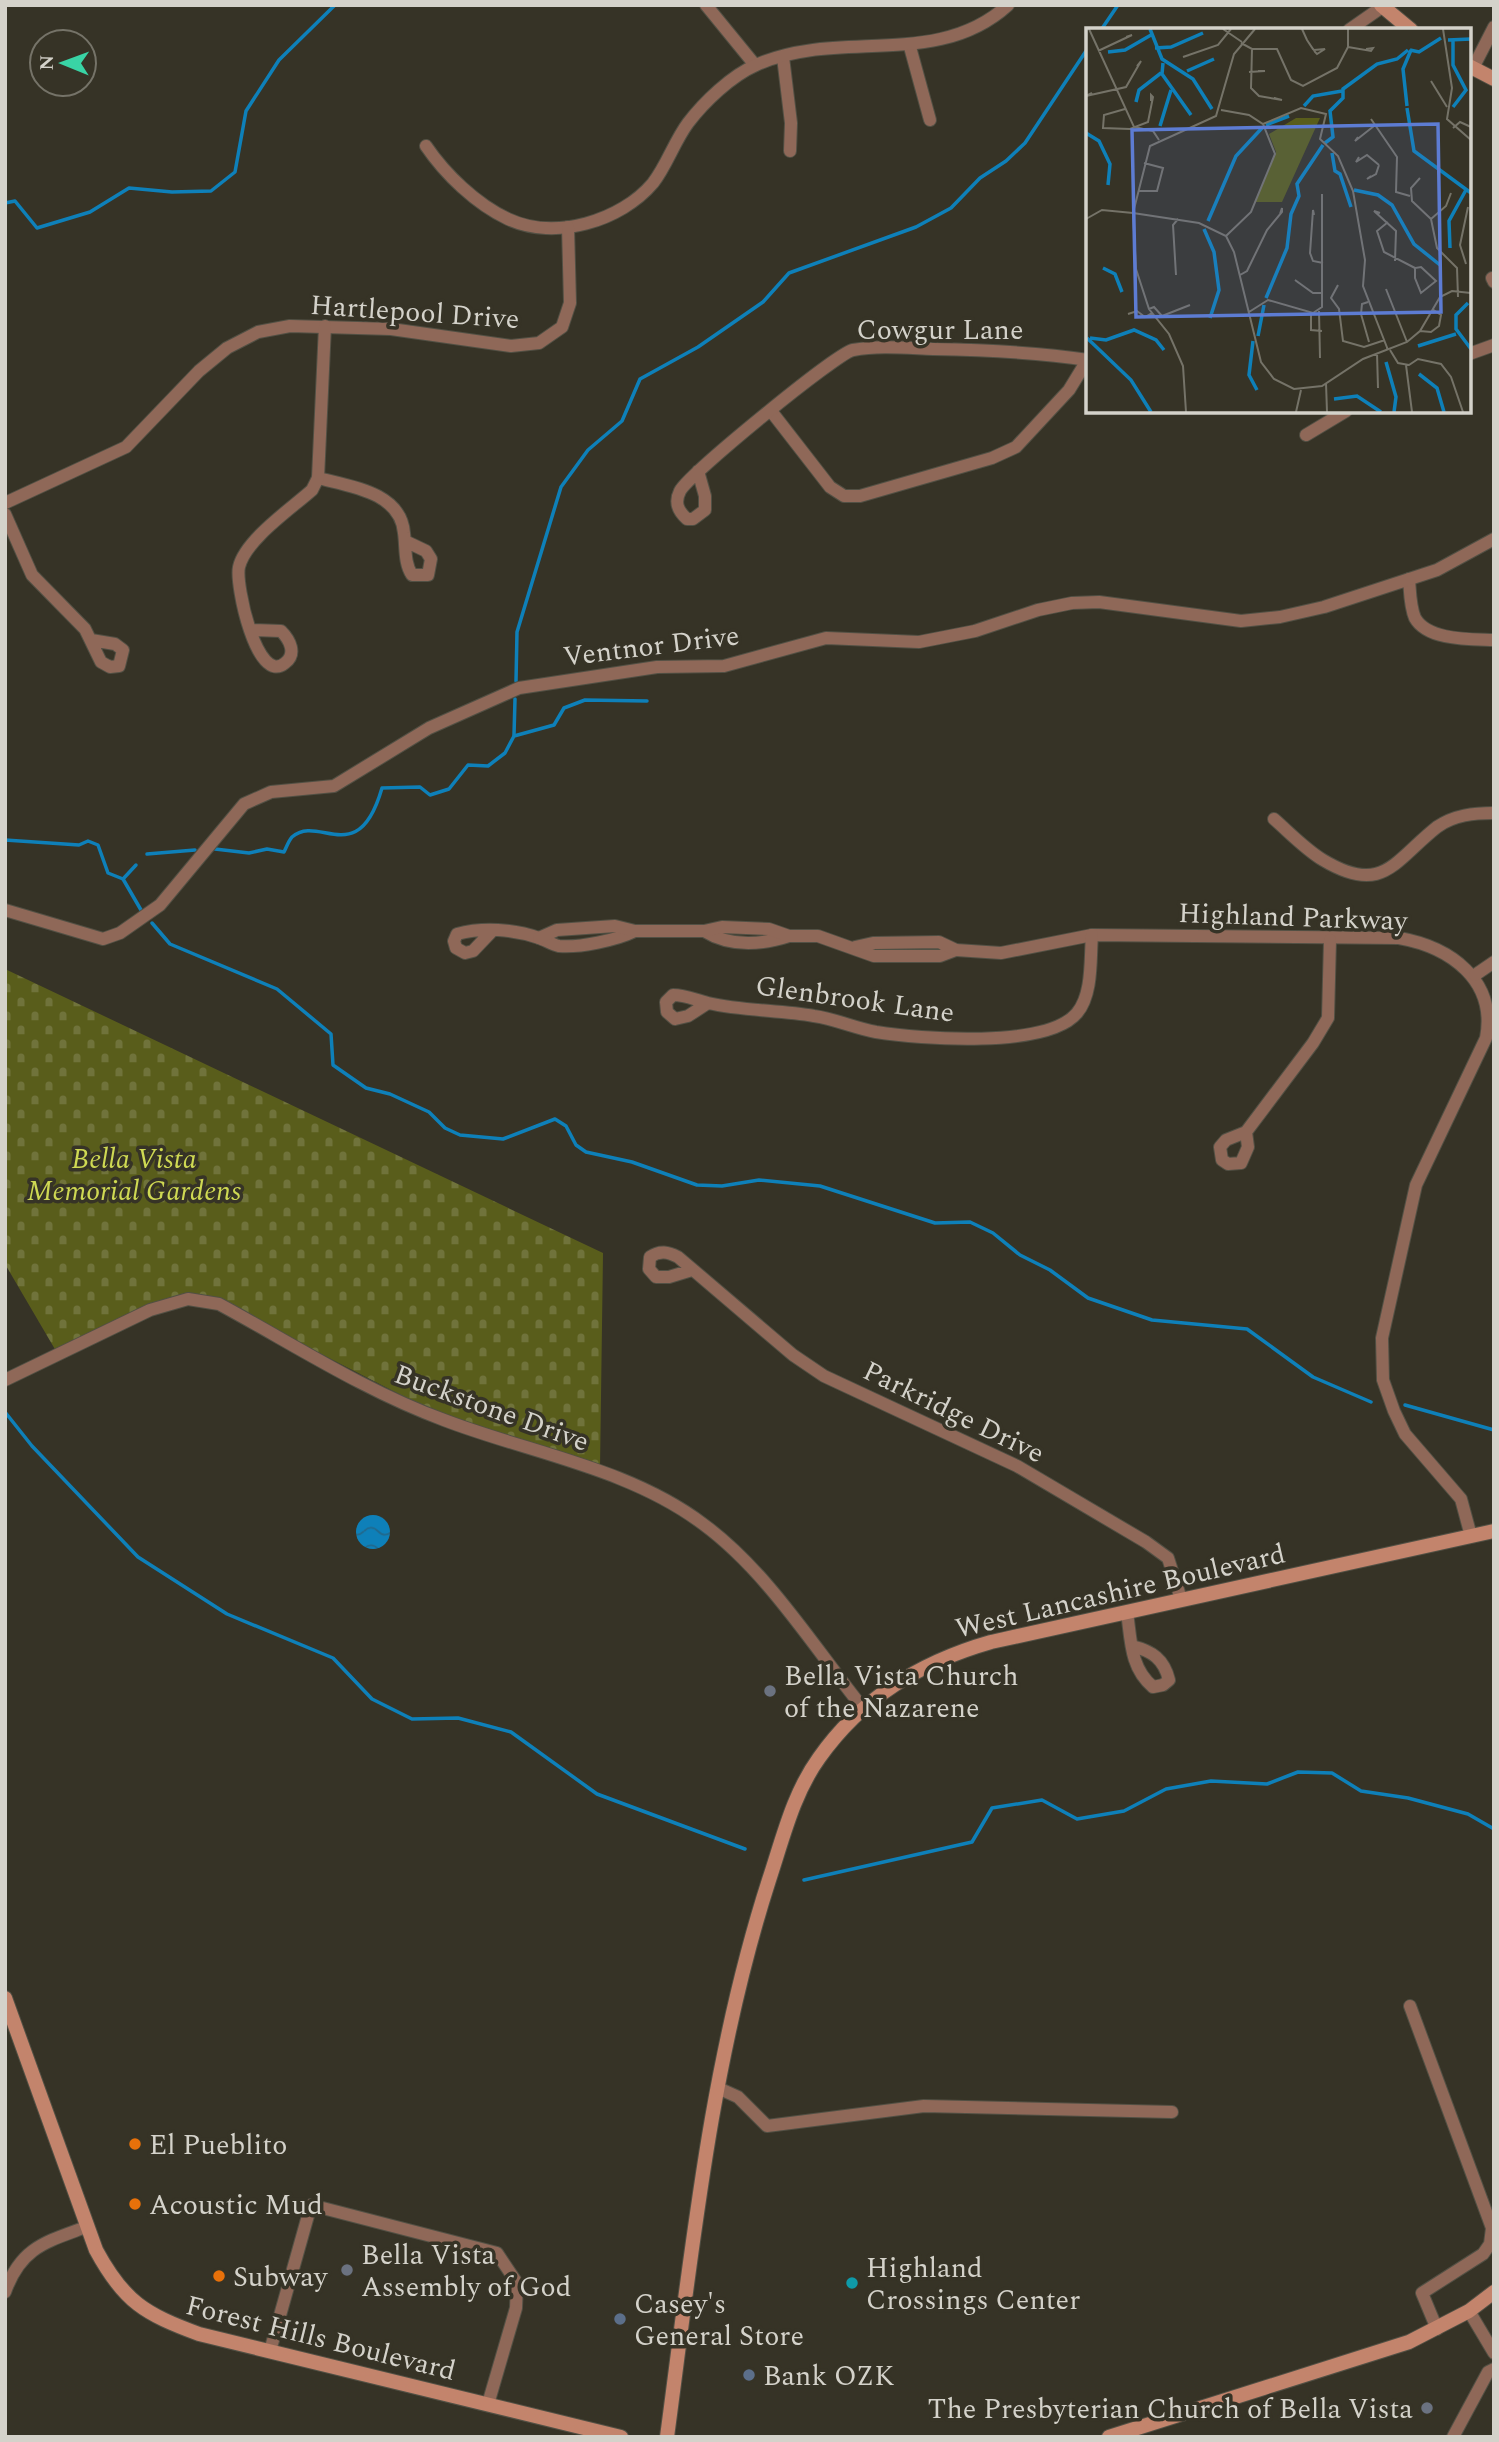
<svg xmlns="http://www.w3.org/2000/svg" width="1499" height="2442" font-family="Spectral,serif">
<defs>
<pattern id="cemetery-stones" width="16" height="16" patternUnits="userSpaceOnUse" patternTransform="scale(1.75)"><rect width="16" height="16" fill="#595d1b"/><path d="M2 7V4a2 2 0 0 1 4 0v3zM10 15v-3a2 2 0 0 1 4 0v3z" fill="#70733b"/></pattern>
<pattern id="water-waves" width="16" height="10" patternUnits="userSpaceOnUse" patternTransform="scale(1.75)"><rect width="16" height="10" fill="#0e80b9"/><path d="M0 5q4-4 8 0t8 0" fill="none" stroke="#20698e"/></pattern>
</defs>
<rect width="100%" height="100%" fill="#363326"/>
<path fill="url(#cemetery-stones)" d="M5,969l598,284 -3,215 -164,-55 -222,-114 -15,-4 -143,56 -51,-87z"/>
<circle fill="url(#water-waves)" cx="373" cy="1532" r="17"/>
<g fill="none" stroke-linecap="round" stroke-linejoin="round">
<g stroke="#0e80b9" stroke-width="3.5">
<path d="M1101,30l17,-25"/>
<path d="M5,203l10,-2 22,27 53,-16 39,-24 43,4 39,-1 24,-19 11,-61 33,-51 56,-55"/>
<path d="M516,681l1,-49 44,-145 27,-37 34,-29 18,-42 58,-32 65,-45 26,-29 127,-46 35,-19 29,-30 26,-17 19,-18 63,-95"/>
<path d="M514,735l1,-36"/>
<path d="M5,840l74,5 9,-4 10,4 10,28 15,6 18,31"/>
<path d="M215,849l34,4 18,-4 17,3c2,-4 5,-12 8,-15 27,-24 66,34 90,-49l38,-1 10,8 19,-6 19,-24 20,1 17,-13 9,-17 40,-11 10,-17 21,-8 62,1"/>
<path d="M147,854l48,-4"/>
<path d="M123,879l13,-14"/>
<path d="M152,923l18,21 107,45 54,45 2,31 33,23 24,6 39,18 16,16 15,7 43,4 52,-20 11,7 10,19 10,7 46,10 65,23 25,1 37,-6 61,6 115,37 35,-1 23,11 27,22 30,15 38,28 64,22 95,9 66,48 58,25"/>
<path d="M1405,1405l89,25"/>
<path d="M5,1412l27,34 106,111 89,57 106,44 39,41 40,20 46,-1 53,14 86,62 148,55"/>
<path d="M804,1880l168,-38 20,-34 50,-8 35,19 47,-8 42,-22 45,-8 56,3 31,-12 34,1 29,18 47,7 60,16 26,15"/>
</g>
<g stroke="#525044" stroke-width="14">
<g id="street">
<path d="M706,5l49,60"/>
<path d="M1349,30l33,-23"/>
<path d="M910,47l20,73"/>
<path d="M783,57l8,66 -1,28"/>
<path d="M1473,68l21,-41"/>
<path d="M426,146c19,28 50,58 82,73 47,22 113,2 145,-36 14,-18 21,-41 35,-60 16,-21 43,-47 68,-58 82,-37 181,5 252,-60"/>
<path d="M1492,278l2,4"/>
<path d="M1469,354l25,-9"/>
<path d="M771,411l59,76 14,9h16l132,-38 24,-11 53,-57 19,-31"/>
<path d="M1306,435l40,-24"/>
<path d="M698,471l7,25v14l-12,9h-6c-9,-8 -13,-16 -7,-28 9,-17 157,-138 173,-141 26,-5 54,-2 80,-1 52,1 103,3 155,11"/>
<path d="M318,478c31,8 83,14 86,55 2,14 0,30 8,42h16l3,-16 -5,-8 -21,-10"/>
<path d="M5,503l121,-56 73,-76 28,-23 31,-16 32,-6 101,3 120,17 28,-3 23,-16 8,-24 -2,-76"/>
<path d="M5,514l27,61 53,54 16,33 9,5 9,-1 4,-16 -8,-6 -24,-4"/>
<path d="M1409,579c1,12 1,28 6,39 13,23 56,21 79,22"/>
<path d="M251,630l30,1c9,9 16,23 4,32 -28,24 -50,-79 -46,-96 6,-27 53,-59 73,-77l6,-12 7,-152"/>
<path d="M1274,819c16,14 31,30 49,41 60,36 71,1 114,-33 17,-12 37,-14 57,-14"/>
<path d="M5,910l98,29 17,-6 40,-28 84,-101 27,-12 63,-6 95,-58 90,-40 138,-21 67,-1 102,-28 93,4 56,-11 63,-21 34,-7 27,-1 142,19 39,-4 44,-10 113,-37 57,-31"/>
<path d="M493,930l-20,21 -8,2 -9,-5 -2,-7 3,-7c26,-7 56,-5 82,4 6,2 14,7 20,8 20,2 58,-6 76,-15"/>
<path d="M704,931c26,16 57,14 85,5"/>
<path d="M539,938l18,-8 58,-4 20,5h69l18,-4 47,2 20,7h29l56,20h66l16,-6"/>
<path d="M855,947l18,-4 66,-1 17,8 45,3 91,-18 307,3c51,9 98,42 87,100l-70,147 -34,153 1,42 11,31 11,23 56,65 10,37"/>
<path d="M1475,975l19,-13"/>
<path d="M708,1003l-20,13 -13,3 -8,-7 -1,-10 7,-7c13,0 22,5 35,8 35,8 71,7 106,13 21,3 41,12 62,16 43,7 171,17 201,-19 16,-19 13,-54 15,-78"/>
<path d="M1246,1132l2,15 -7,16 -13,1 -6,-4 -2,-13 6,-7 20,-8 67,-89 15,-25 2,-78"/>
<path d="M692,1270l-23,7h-13l-7,-8 1,-12c10,-7 18,-5 28,0l115,98 31,21 193,90 129,76 22,16 13,41"/>
<path d="M5,1380l145,-70 38,-11 31,5c74,40 146,87 225,116 86,33 185,48 259,104 64,47 110,122 159,183"/>
<path d="M1127,1612c4,28 3,56 26,75l10,-2 6,-5c-5,-21 -17,-29 -37,-34"/>
<path d="M1410,2006l82,222 -2,16 -7,10 -61,39 15,36"/>
<path d="M718,2088l20,9 29,29 157,-20 248,6"/>
<path d="M5,2292c16,-45 41,-50 81,-65"/>
<path d="M1469,2311l25,42"/>
<path d="M270,2351l41,-146 186,48 20,30 -1,25 -28,96"/>
<path d="M1453,2437l35,-65 6,-3"/>
</g>
</g>
<g stroke="#525044" stroke-width="16">
<g id="secondary">
<path d="M1381,5l30,25"/>
<path d="M1469,66l25,13"/>
<path d="M5,1998l91,252c28,52 49,64 103,84l422,103"/>
<path d="M667,2437c25,-187 44,-377 102,-557 14,-42 24,-86 50,-122 43,-61 102,-96 172,-116l503,-111"/>
<path d="M1109,2437l300,-95 60,-31 25,-19"/>
</g>
</g>
<use href="#street" stroke="#8f6858" stroke-width="12"/>
<use href="#secondary" stroke="#c3846c" stroke-width="14"/>
</g>
<g fill="#6b7280" stroke="#363326" stroke-width="2.5">
<circle cx="770" cy="1691" r="7"/>
<circle cx="347" cy="2270" r="7"/>
<circle cx="1427" cy="2408" r="7"/>
</g>
<g fill="#e8710a" stroke="#363326" stroke-width="2.5">
<circle cx="135" cy="2144" r="7"/>
<circle cx="135" cy="2204" r="7"/>
<circle cx="219" cy="2276" r="7"/>
</g>
<circle fill="#0f9aa8" stroke="#363326" stroke-width="2.5" cx="852" cy="2283" r="7"/>
<g fill="#5c6f8a" stroke="#363326" stroke-width="2.5">
<circle cx="620" cy="2319" r="7"/>
<circle cx="749" cy="2375" r="7"/>
</g>
<g text-anchor="middle" stroke-width="7" stroke-linejoin="round" paint-order="stroke">
<g font-size="28" fill="#d4d2ca" stroke="#363326">
<text transform="translate(415 311) rotate(4)" y="10">Hartlepool Drive</text>
<text x="940" y="339">Cowgur Lane</text>
<text transform="translate(651 645) rotate(-7)" y="10">Ventnor Drive</text>
<text transform="translate(1293 916) rotate(2)" y="10">Highland Parkway</text>
<text transform="translate(855 998) rotate(8)" y="10">Glenbrook Lane</text>
<text transform="translate(492 1407) rotate(20)" y="10">Buckstone Drive</text>
<text transform="translate(954 1411) rotate(26)" y="10">Parkridge Drive</text>
<text transform="translate(1120 1590) rotate(-13)" y="10">West Lancashire Boulevard</text>
<text transform="translate(321 2337) rotate(14)" y="10">Forest Hills Boulevard</text>
</g>
<g font-size="28" font-style="italic" fill="#cfd953" stroke="#363326">
<text x="134" y="1168">Bella Vista<tspan x="134" dy="32">Memorial Gardens</tspan></text>
</g>
<g font-size="28" fill="#d4d2ca" stroke="#363326" text-anchor="start">
<text x="784" y="1685">Bella Vista Church<tspan x="784" dy="32">of the Nazarene</tspan></text>
<text x="149" y="2154">El Pueblito</text>
<text x="149" y="2214">Acoustic Mud</text>
<text x="361" y="2264">Bella Vista<tspan x="361" dy="32">Assembly of God</tspan></text>
<text x="866" y="2277">Highland<tspan x="866" dy="32">Crossings Center</tspan></text>
<text x="233" y="2286">Subway</text>
<text x="634" y="2313">Casey's<tspan x="634" dy="32">General Store</tspan></text>
<text x="763" y="2385">Bank OZK</text>
<text x="1413" y="2418" text-anchor="end">The Presbyterian Church of Bella Vista</text>
</g>
</g>
<g transform="translate(1086 28)">
<rect width="385" height="385" fill="#363326"/>
<path d="M210,90h24l-38,84h-27l21,-50 -7,-18z" fill="#595d1b"/>
<path fill="none" stroke="#0e80b9" stroke-width="3.5" d="M64,1l12,30 31,20 19,30M362,12l23,-1M69,20l16,-1 32,-14M324,22l9,2 22,-14M22,24l17,-2 26,-15M77,35l-1,11 29,41M101,43l27,-12M50,74l3,-12 22,-17M218,78l9,-10 29,-5M321,78l-4,-37 8,-19M367,79l13,-17 -13,-25v-24M321,80l7,43 57,42M180,97l23,-9M74,98l11,-36M0,105l13,8 11,23 -2,21M239,115l8,-6 -3,-26 13,-13v-9l34,-25 20,-5 11,-9M246,125l3,18 5,3 11,33M268,162l24,5 14,10 22,39 26,21M122,193l28,-65 26,-28M118,201l10,23 5,38 -9,28M364,220l-1,-27 18,-33M17,240l12,6 7,18M180,270l21,-50 4,-34 8,-18 -2,-12 26,-39M382,275l-12,12v14l15,20M172,308l6,-31M1,310l44,42 20,32M4,310l16,2 28,-10 22,10 8,10M167,313l-4,34 8,15M332,318l38,-12M300,334l10,35 -2,15M333,346l18,14 7,24M248,371l23,-3 24,16"/>
<path fill="none" stroke="#757368" stroke-width="2" d="M3,1l45,98 19,4 6,9M137,1l19,13M216,1l5,11 6,9 1,1 1,2 2,2 8,-5 -11,1M357,1l9,59 -5,31 24,21M155,15l11,6h25l14,31 12,6 34,-18 11,-21v-18M262,19l23,4 2,-3 -7,1M166,21l-1,39 8,8 23,4 -8,-2M12,23l34,-16 -6,2M103,27l-6,2 35,-12 13,-16M163,44l16,-1h-7M345,53l16,26M6,65l-6,3 40,-9 15,-26 -4,5M39,81l-21,6 -1,13 27,1 18,-7 5,-25 -2,-2v6M135,82l28,5 14,9 38,-16 25,6 -6,25 18,17 15,35 12,69 -2,26 25,64M285,91l26,38 -1,35 14,4M367,100l7,-6 11,5M272,109l-3,4 19,-15M0,127v46M273,129l-3,5 11,-7 12,10M285,148l-4,3 9,-5 3,-9M334,150l-9,10 1,13 19,18 6,29 20,20 1,29M52,163h19l6,-23 -19,-5M47,185l66,10 27,13 8,16 27,110 13,17 20,10 28,-3 41,-27 44,-17 13,-11 20,-34 12,-6 19,2M294,185l-6,-2 22,20 -1,30M228,187l-1,-5 -3,43 3,8 10,2M0,191l16,-9 31,3M345,191l15,-13 5,-13M302,194l-11,9 7,21 31,16M140,208l25,-24 24,-58 -12,-30M380,236l-6,-19 8,-38M335,239l15,14 -15,12 -6,-15v-10zM90,247l-3,-50 5,-6M154,247l7,-4 20,-41 15,-18v-4l-2,6M213,255l-4,-3 18,13h10M252,257l-7,13 8,11 4,32 21,6 21,-7M300,261l21,53M282,274l-6,2 -1,10 8,28M63,281l5,-2 8,9 28,-11M233,283l1,47M163,284l19,-12 45,13 9,-6v-113M225,284v18l11,1M42,286l9,-3 8,6 7,-4M334,303l11,1 8,-6 2,-11 -9,-6M304,322l8,13 11,2 9,-6 23,5 10,13 12,35M291,325l1,35M320,337l6,47M240,355l1,29M100,384l-3,-46 -14,-32 -20,-25 -13,-40 -3,-56 17,-67 66,-30 18,-62 21,-25M210,384l5,-22"/>
<path fill="#5d7cd3" fill-opacity="0.15" stroke="#5d7cd3" stroke-width="3.5" d="M352,96l3,188 -305,5 -4,-187z"/>
<rect width="385" height="385" fill="none" stroke="#d4d2ca" stroke-width="3.5"/>
</g>
<rect width="1499" height="2442" fill="none" stroke="#d4d2ca" stroke-width="14"/>
<g transform="translate(63 63) rotate(271)"><circle r="33" fill="#363326" stroke="#757368" stroke-width="2"/>
<path d="M0-5L12 26L0 18L-12 26Z" fill="#39d4a5"/>
<text y="-10" font-size="19" font-weight="bold" text-anchor="middle" fill="#d4d2ca">N</text>
</g>
</svg>
